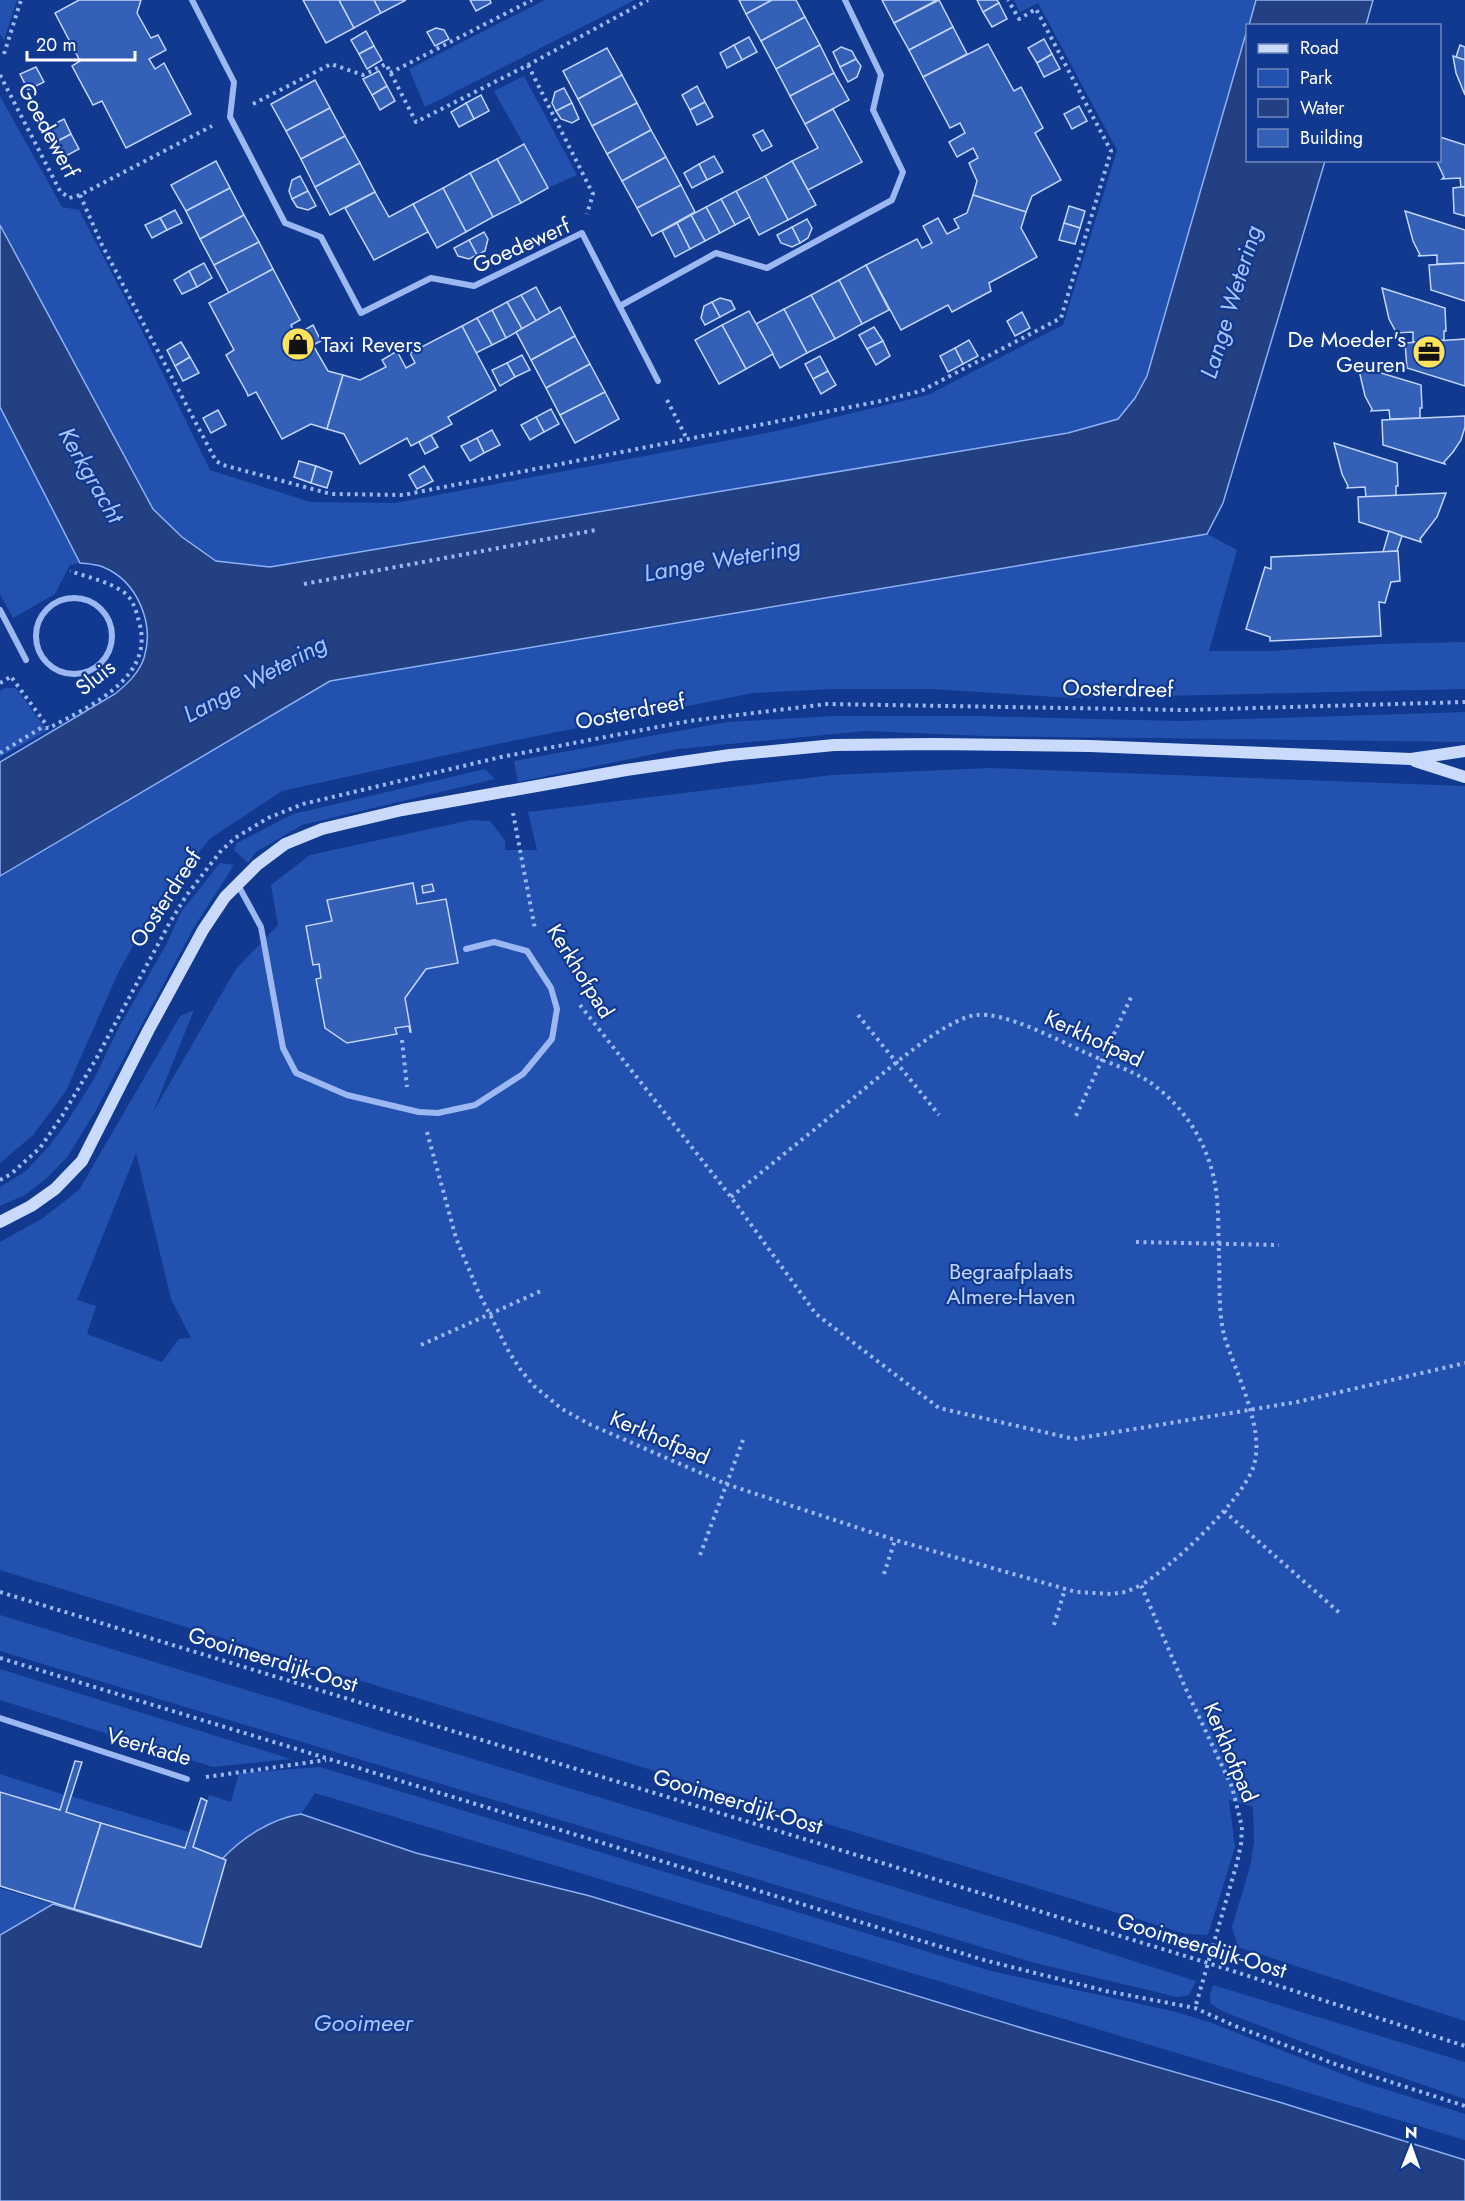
<svg xmlns="http://www.w3.org/2000/svg" width="1465" height="2201" font-family="Jost,sans-serif">
<rect width="100%" height="100%" fill="#11398f"/>
<g fill="#2351af" fill-rule="evenodd">
<path d="M0,0h17l-13,40 -4,-6z"/>
<path d="M545,0h90l-210,107 -16,-38z"/>
<path d="M1014,0h242l-109,376 -12,22 -17,21 -50,14 -798,134h-61l-47,-41 -162,-280v-150l62,111 17,3 62,119 69,141 100,32 85,1 382,-72 151,-36 135,-70 54,-175 -79,-147 -18,9z"/>
<path d="M524,76l53,99 -29,13 -54,-97z"/>
<path d="M0,407l80,156 -10,2 -15,29 -42,24 -13,-24z"/>
<path d="M1207,534l30,16 -28,101h60l109,-7 87,-2v47l-393,9 -140,-9h-99l-80,4 -256,51 -215,47 -71,47 -52,61 -41,74 -52,118 -33,44 -33,28v-287l330,-195z"/>
<path d="M5,688h11l31,43 -47,26v-66z"/>
<path d="M1465,712v30l-480,-6 -119,-5 -188,18 -160,33 -4,-21 213,-39 106,-6h142l205,5z"/>
<path d="M989,768l476,18v1235l-227,-74 -6,-20 18,-60 4,-25 -1,-35 -24,-7 6,47 -27,88 -22,-1 -1186,-364v-328l43,-24 36,-28 101,-174 14,-6 -41,102 83,-143 42,-44 -7,-40 39,-30 161,-35 19,1 15,19v10h32l-9,-38 304,-37zM136,1153l35,146 20,39 -12,1 -17,23 -75,-28 9,-28 -19,-6z"/>
<path d="M485,769l10,10 -193,46 -46,27 -8,11 -14,-13 3,-7 56,-29z"/>
<path d="M220,863l14,2 -41,64 -98,183 -27,44 -21,22 -22,17 -25,11v-19l26,-16 24,-26 15,-20 29,-46 24,-50 48,-84 15,-33z"/>
<path d="M0,1615l1055,321 141,45 -7,14 -12,2 -142,-34 -1035,-312z"/>
<path d="M0,1669l291,90 -78,8 -213,-67z"/>
<path d="M320,1767l671,204 185,41 33,10 156,61 100,31v26l-1150,-347 -14,21c-30,5 -58,23 -79,45l-32,-10 19,-54 22,7 8,-29z"/>
<path d="M0,1774l65,21 -5,15 -60,-19z"/>
<path d="M71,1796l118,36 -5,15 -118,-36z"/>
<path d="M0,1888l53,16 -53,31z"/>
<path d="M1213,1985l252,77v37l-112,-38 -129,-49 -13,-8 -1,-9z"/>
</g>
<g fill="#234182" stroke="#8db1f6" stroke-width="1.5">
<path d="M1256,0h117l-7,25h-117z"/>
<path d="M1247,30l1,130 77,1 -102,342 -16,31 -877,147 -330,195v-114l115,-68c12,-10 24,-21 29,-36 11,-35 -7,-77 -41,-91 -8,-3 -15,-3 -23,-4l-80,-156v-182l153,284 29,28 34,24 54,6 798,-134 50,-14 17,-21 12,-22z"/>
<path d="M301,1814l115,39 174,43 442,135 247,71 186,58v41h-1465v-266l53,-31 147,43 25,-86 -3,-2c21,-22 49,-40 79,-45z"/>
</g>
<g fill="#3560b7" stroke="#c2d6fd" stroke-width="1.5">
<path d="M79,0h62l-4,13 14,25 7,-3 8,15 -17,9 6,10 9,-6 27,51 -65,34 -24,-47 -9,4 -21,-39 8,-5 -25,-48z"/>
<path d="M303,0h36l15,28 -28,15z"/>
<path d="M339,0h35l7,13 -27,15z"/>
<path d="M374,0h32l-25,13z"/>
<path d="M470,0h20l1,3 -15,8z"/>
<path d="M739,0h33l-26,14z"/>
<path d="M772,0h24l9,17 -44,24 -15,-27z"/>
<path d="M882,0h55l-43,23z"/>
<path d="M939,0l14,27 -44,23 -15,-27z"/>
<path d="M977,0h20l2,3 -16,9z"/>
<path d="M999,3l8,16 -15,8 -9,-15z"/>
<path d="M805,17l15,28 -44,24 -15,-28z"/>
<path d="M953,27l14,27 -44,23 -14,-27z"/>
<path d="M436,28l8,2 5,9 -14,7 -8,-14z"/>
<path d="M366,31l8,15 -15,8 -8,-14z"/>
<path d="M749,37l8,15 -15,8 -8,-15z"/>
<path d="M1044,39l8,15 -15,9 -9,-15z"/>
<path d="M988,44l26,47 7,-4 22,41 -8,5 26,47 -29,16 -6,16 -53,-17 4,-14 -8,-18 9,-5 -5,-10 -16,9 -8,-15 16,-9 -5,-10 -10,5 -27,-51z"/>
<path d="M734,45l8,15 -15,8 -7,-15z"/>
<path d="M820,45l14,28 -44,23 -14,-27z"/>
<path d="M1460,45l5,2v13l-9,-3z"/>
<path d="M374,46l8,14 -15,9 -8,-15z"/>
<path d="M841,47l11,4 4,8 -16,8 -7,-15z"/>
<path d="M607,48l15,27 -44,24 -15,-28z"/>
<path d="M1052,54l8,15 -16,8 -7,-14z"/>
<path d="M1453,56l12,4v35l-9,-22z"/>
<path d="M856,59l5,7 -4,11 -9,5 -8,-15z"/>
<path d="M36,67l8,15 -16,8 -8,-16z"/>
<path d="M379,71l8,15 -15,9 -9,-16z"/>
<path d="M834,73l15,27 -44,24 -15,-28z"/>
<path d="M622,75l15,28 -45,23 -14,-27z"/>
<path d="M315,80l15,28 -44,23 -15,-27z"/>
<path d="M387,86l8,15 -15,9 -8,-15z"/>
<path d="M697,86l8,16 -15,8 -8,-15z"/>
<path d="M564,88l8,15 -16,8 -4,-8 3,-11z"/>
<path d="M481,95l8,16 -15,8 -8,-16z"/>
<path d="M705,102l8,15 -16,8 -7,-15z"/>
<path d="M466,103l8,16 -15,8 -8,-15z"/>
<path d="M572,103l7,16 -7,4 -11,-4 -5,-8z"/>
<path d="M637,103l14,27 -44,24 -15,-28z"/>
<path d="M1079,106l8,15 -15,8 -8,-15z"/>
<path d="M330,108l15,28 -44,23 -15,-28z"/>
<path d="M833,109l29,53 -54,28 -16,-29 26,-13 -13,-24z"/>
<path d="M64,119l7,15 -15,8 -8,-15z"/>
<path d="M651,130l15,27 -44,24 -15,-27z"/>
<path d="M763,130l9,16 -10,5 -9,-16z"/>
<path d="M71,134l8,15 -15,8 -8,-15z"/>
<path d="M345,136l15,27 -45,24 -14,-28z"/>
<path d="M1440,137l25,8v42h-4l-1,-9 -18,1 2,-2 -8,-17h4z"/>
<path d="M524,144l24,44 -27,15 -24,-44z"/>
<path d="M714,156l9,16 -16,8 -8,-16z"/>
<path d="M666,157l15,28 -44,23 -15,-27z"/>
<path d="M497,159l24,44 -28,14 -23,-44z"/>
<path d="M216,161l14,27 -44,23 -15,-26z"/>
<path d="M792,161l24,44 -28,15 -23,-44z"/>
<path d="M360,163l15,29 -45,23 -15,-28z"/>
<path d="M699,164l8,16 -15,8 -8,-15z"/>
<path d="M470,173l23,44 -27,15 -23,-44z"/>
<path d="M300,176l8,15 -16,8 -3,-8 3,-11z"/>
<path d="M765,176l23,44 -29,15 -23,-44z"/>
<path d="M681,185l14,27 -43,24 -15,-28z"/>
<path d="M1461,187h4v29l-11,-3 -1,-25z"/>
<path d="M230,188l14,27 -44,24 -14,-28z"/>
<path d="M443,188l23,44 -29,16 -24,-44z"/>
<path d="M308,191l8,15 -8,4 -11,-3 -5,-8z"/>
<path d="M736,191l14,26 -15,8 -14,-26z"/>
<path d="M375,192l14,25 24,-13 15,28 -54,28 -29,-52z"/>
<path d="M973,195l53,17 -5,16 16,29 -48,26 2,8 -39,21 -4,-7 -47,25 -35,-65 51,-26 5,9 10,-5 -9,-17 15,-8 9,16 12,-6 -5,-9 13,-6z"/>
<path d="M721,199l14,26 -15,8 -14,-26z"/>
<path d="M1069,206l16,5 -5,17 -16,-5z"/>
<path d="M706,207l14,26 -15,8 -14,-26z"/>
<path d="M175,210l7,13 -15,7 -7,-12z"/>
<path d="M1405,211l60,19v33l-28,1v-9l-19,1 2,-1 -7,-14z"/>
<path d="M244,215l15,27 -45,23 -14,-26z"/>
<path d="M691,215l14,26 -15,8 -13,-26z"/>
<path d="M160,218l7,12 -15,8 -7,-13z"/>
<path d="M807,219l5,9 -4,10 -8,5 -8,-16z"/>
<path d="M677,223l13,26 -15,8 -13,-26z"/>
<path d="M1064,223l16,5 -5,16 -16,-4z"/>
<path d="M792,227l8,16 -8,4 -11,-4 -4,-8z"/>
<path d="M484,232l4,7 -3,12 -8,4 -8,-15z"/>
<path d="M469,240l8,15 -8,4 -11,-3 -4,-8z"/>
<path d="M259,242l14,27 -44,24 -15,-28z"/>
<path d="M204,263l8,15 -15,9 -8,-16z"/>
<path d="M1465,263v38l-34,-11 -2,-25z"/>
<path d="M866,265l23,45 -27,14 -23,-44z"/>
<path d="M273,269l27,51 -9,5 5,10 17,-10 8,16 -8,4 15,26 15,4 -16,54 -16,-5 -29,15 -26,-47 -8,4 -1,-3 -21,-38 8,-5 -25,-47z"/>
<path d="M189,271l8,16 -15,7 -8,-14z"/>
<path d="M839,280l23,44 -27,15 -24,-44z"/>
<path d="M536,287l14,26 -14,8 -15,-26z"/>
<path d="M1382,288l63,20 1,23h-2v9l-31,2v-10l-18,1 1,-1 -7,-13z"/>
<path d="M521,295l15,26 -14,8 -15,-27z"/>
<path d="M811,295l24,44 -28,14 -23,-44z"/>
<path d="M720,298l11,3 4,8 -15,8 -8,-15z"/>
<path d="M507,302l15,27 -16,9 -14,-28z"/>
<path d="M712,302l8,15 -15,8 -4,-7 3,-12z"/>
<path d="M560,307l15,29 -44,24 -15,-28z"/>
<path d="M784,309l23,44 -27,15 -24,-44z"/>
<path d="M492,310l14,28 -14,7 -15,-27z"/>
<path d="M749,311l24,43 -27,15 -24,-44z"/>
<path d="M1022,312l8,16 -15,8 -8,-15z"/>
<path d="M477,318l15,27 -16,8 -14,-27z"/>
<path d="M722,325l24,44 -27,15 -24,-44z"/>
<path d="M462,326l34,64 -48,27 4,7 -41,22 -4,-8 -47,26 -16,-30 -17,-5 16,-54 17,5 26,-13 -4,-7 15,-9 9,17 9,-5 -5,-10z"/>
<path d="M874,327l9,14 -16,8 -8,-14z"/>
<path d="M575,336l15,28 -44,24 -15,-28z"/>
<path d="M1465,339v47l-58,-18 -2,-25z"/>
<path d="M969,340l9,16 -15,8 -8,-16z"/>
<path d="M883,341l7,15 -14,9 -9,-16z"/>
<path d="M181,342l9,15 -15,9 -8,-16z"/>
<path d="M955,348l8,16 -15,8 -8,-16z"/>
<path d="M522,355l8,15 -15,7 -8,-14z"/>
<path d="M820,356l8,15 -15,8 -8,-15z"/>
<path d="M190,357l9,16 -16,8 -8,-15z"/>
<path d="M507,363l8,14 -15,9 -8,-16z"/>
<path d="M590,364l15,28 -45,23 -14,-27z"/>
<path d="M1358,366l63,19 1,23h-2v10l-30,1 -1,-9 -18,1 1,-2 -7,-13z"/>
<path d="M828,371l8,14 -15,9 -8,-15z"/>
<path d="M605,392l14,27 -44,24 -15,-28z"/>
<path d="M551,409l8,15 -15,8 -8,-15z"/>
<path d="M218,410l8,15 -15,8 -8,-15z"/>
<path d="M1465,416v11l-4,13 -8,12 -9,10 1,2 -62,-19 -1,-25z"/>
<path d="M536,417l8,15 -14,8 -9,-15z"/>
<path d="M492,430l8,15 -16,8 -7,-15z"/>
<path d="M431,435l7,12 -13,7 -6,-12z"/>
<path d="M477,438l7,15 -14,8 -9,-15z"/>
<path d="M1334,443l63,20 1,23h-2v10l-30,1 -1,-10 -18,1 1,-2 -6,-12z"/>
<path d="M299,461l17,5 -5,17 -17,-6z"/>
<path d="M316,466l16,6 -5,16 -16,-5z"/>
<path d="M424,466l9,15 -16,8 -8,-14z"/>
<path d="M1446,493l-9,24 -17,22 1,3 -62,-20 -1,-25z"/>
<path d="M1389,531l13,5 -5,15 -14,1z"/>
<path d="M1398,551l2,30 -9,1 -6,21 -6,-1 2,34 -111,5v-4l-24,-8 19,-62 6,2v-12z"/>
<path d="M413,883l4,21 29,-5 12,64 -32,6 -21,29 6,34h-1l-1,-6 -14,2 2,6 -50,9 -22,-15 -9,-49 5,-1 -2,-14 -6,1 -7,-39 26,-5 -5,-21z"/>
<path d="M432,884l2,7 -11,2 -1,-7z"/>
<path d="M75,1761l7,1 -16,50 35,11 -27,86 -74,-23v-94l60,18z"/>
<path d="M201,1798l6,3 -14,46 33,13 -25,87 -127,-38 27,-86 84,25z"/>
</g>
<g fill="none" stroke-linecap="round" stroke-linejoin="round">
<g stroke="#9bb8f2" stroke-width="4" stroke-dasharray="3 4.5" stroke-linecap="butt">
<path d="M4,54l17,-54"/>
<path d="M528,65l65,129 -6,20"/>
<path d="M390,73l142,-73"/>
<path d="M0,75l60,116 9,7 11,-3 132,-69"/>
<path d="M253,104l78,-40 32,11 23,-11 30,58 112,-57 120,-65"/>
<path d="M80,195l22,50 114,216 7,4 108,29 72,1 478,-94 40,-10 140,-73 50,-167 -75,-142 -17,10 -11,-19"/>
<path d="M667,400l20,39"/>
<path d="M304,584l292,-54"/>
<path d="M12,678l36,49"/>
<path d="M0,683l12,-7"/>
<path d="M0,753l41,-25h8c39,-21 107,-50 90,-106 -3,-12 -6,-24 -17,-31 -15,-10 -35,-14 -52,-20"/>
<path d="M513,813l22,116"/>
<path d="M580,1005l151,192 85,117 123,94 135,31 223,-37 168,-39"/>
<path d="M858,1015l81,100"/>
<path d="M402,1040l5,47"/>
<path d="M1076,1116l56,-121"/>
<path d="M427,1132l29,106 22,53 31,61 11,17 14,17 28,23 29,16 135,59 169,56 181,52 35,2 15,-2 15,-7"/>
<path d="M0,1180l11,-6 29,-26 22,-32 34,-57 73,-135 17,-28 34,-44 15,-14 33,-20 35,-14 198,-47 188,-36 138,-17 358,6 280,-8"/>
<path d="M731,1197c42,-34 84,-68 126,-102 27,-22 87,-76 119,-80 27,-4 82,25 106,36 21,10 50,19 69,32 35,25 59,64 65,107 3,21 2,44 3,65 1,25 -1,56 5,80 11,37 41,92 30,130 -10,34 -82,102 -113,120l43,100 48,102 10,40 -1,17 -4,19 -42,145"/>
<path d="M1136,1242l143,3"/>
<path d="M421,1345l120,-54"/>
<path d="M1224,1511l118,104"/>
<path d="M700,1555l43,-115"/>
<path d="M884,1574l11,-34"/>
<path d="M0,1592l1208,371 257,83"/>
<path d="M1054,1625l11,-36"/>
<path d="M0,1658l984,302 122,31 89,17 40,18 100,38 130,42"/>
<path d="M206,1777l120,-17"/>
</g>
<g stroke="#9bb8f2" stroke-width="6">
<path d="M192,0l42,82 -4,35 55,106 36,14 40,76 70,-35 43,8 108,-53 76,148"/>
<path d="M620,306l96,-53 51,15 125,-68 11,-28 -30,-62 8,-35 -36,-75"/>
<circle cx="74" cy="636" r="38"/>
<path d="M0,610l26,50"/>
<path d="M238,885l23,42 22,121 13,25 51,22 72,17 19,1 37,-8 48,-31 29,-35 5,-30 -6,-21 -24,-37 -33,-9 -28,7"/>
<path d="M0,1718l187,61"/>
</g>
<g stroke="#cadafc" stroke-width="12">
<path d="M1415,761l50,16"/>
<path d="M0,1222l31,-16 24,-17 27,-28 66,-130 55,-101 22,-33 32,-32 28,-21 37,-15 80,-19 224,-40 104,-15 104,-10 100,-1 156,2 321,13 54,-8"/>
</g>
</g>
<defs>
<g id="shop-disc" transform="scale(1.725)"><circle r="9.5" fill="#ffe35c" stroke="#11398f"/><path d="M-5-2.5h2.3a2.7 3.5 0 0 1 5.4 0H5L5.5 6h-11ZM-1.5-2.5h3a1.5 2.3 0 0 0-3 0Z" fill="#111"/></g>
<g id="office-disc" transform="scale(1.725)"><circle r="9.5" fill="#ffe35c" stroke="#11398f"/><path d="M-6-3h4V-5.5h4V-3h4V5H-6ZM-1-4.5V-3h2v-1.5ZM-6 0V1H6V0Z" fill="#111"/></g>
</defs>
<g fill-rule="evenodd">
<use href="#shop-disc" x="298" y="344"/>
<use href="#office-disc" x="1429" y="352"/>
</g>
<g text-anchor="middle" stroke-width="4.5" stroke-linejoin="round" paint-order="stroke">
<g font-size="22" fill="#fff" stroke="#11398f">
<text transform="translate(49 130) rotate(62)" y="8">Goedewerf</text>
<text transform="translate(521 245) rotate(-24)" y="8">Goedewerf</text>
<text transform="translate(95 677) rotate(-38)" y="8">Sluis</text>
<text transform="translate(1118 688) rotate(1)" y="8">Oosterdreef</text>
<text transform="translate(630 711) rotate(-11)" y="8">Oosterdreef</text>
<text transform="translate(165 898) rotate(-57)" y="8">Oosterdreef</text>
<text transform="translate(581 971) rotate(58)" y="8">Kerkhofpad</text>
<text transform="translate(1094 1038) rotate(25)" y="8">Kerkhofpad</text>
<text transform="translate(660 1437) rotate(23)" y="8">Kerkhofpad</text>
<text transform="translate(273 1659) rotate(17)" y="8">Gooimeerdijk-Oost</text>
<text transform="translate(149 1746) rotate(16)" y="8">Veerkade</text>
<text transform="translate(1231 1752) rotate(67)" y="8">Kerkhofpad</text>
<text transform="translate(738 1801) rotate(17)" y="8">Gooimeerdijk-Oost</text>
<text transform="translate(1202 1945) rotate(17)" y="8">Gooimeerdijk-Oost</text>
</g>
<g font-size="22" fill="#fff" stroke="#11398f" text-anchor="end">
<text x="1406" y="347">De Moeder's<tspan x="1406" dy="25">Geuren</tspan></text>
<text x="321" y="352" text-anchor="start">Taxi Revers</text>
</g>
<g font-size="22" fill="#c2d6fd" stroke="#11398f">
<text x="1011" y="1279">Begraafplaats<tspan x="1011" dy="25">Almere-Haven</tspan></text>
</g>
<g font-size="24" font-style="italic" fill="#a7c3f9" stroke="#11398f">
<text transform="translate(1231 302) rotate(-73)" y="8">Lange Wetering</text>
<text transform="translate(91 475) rotate(60)" y="8">Kerkgracht</text>
<text transform="translate(722 560) rotate(-10)" y="8">Lange Wetering</text>
<text transform="translate(255 679) rotate(-28)" y="8">Lange Wetering</text>
<text x="363" y="2031">Gooimeer</text>
</g>
</g>
<rect x="1246" y="24" width="195" height="138" fill="#11398f" stroke="#7088bc" stroke-width="1.5"/>
<rect x="1258" y="44" width="30" height="9" fill="#cadafc" stroke="#7088bc" stroke-width="1.5"/>
<text x="1300" y="54" font-size="18" fill="#ffffff">Road</text>
<rect x="1258" y="69" width="30" height="18" fill="#2351af" stroke="#7088bc" stroke-width="1.5"/>
<text x="1300" y="84" font-size="18" fill="#ffffff">Park</text>
<rect x="1258" y="99" width="30" height="18" fill="#234182" stroke="#7088bc" stroke-width="1.5"/>
<text x="1300" y="114" font-size="18" fill="#ffffff">Water</text>
<rect x="1258" y="129" width="30" height="18" fill="#3560b7" stroke="#7088bc" stroke-width="1.5"/>
<text x="1300" y="144" font-size="18" fill="#ffffff">Building</text>
<g transform="translate(1411 2147) rotate(1)" stroke="#11398f" stroke-width="4.5" paint-order="stroke">
<path d="M0-4.5L10 22L0 15L-10 22Z" fill="#ffffff"/>
<text y="-9" font-size="16" font-weight="bold" text-anchor="middle" fill="#ffffff">N</text>
</g>
<path d="M27 51v9h108v-9" fill="none" stroke="#ffffff" stroke-width="3"/>
<text x="36" y="51" font-size="18" fill="#ffffff" stroke="#11398f" stroke-width="4.5" paint-order="stroke">20 m</text>
</svg>
